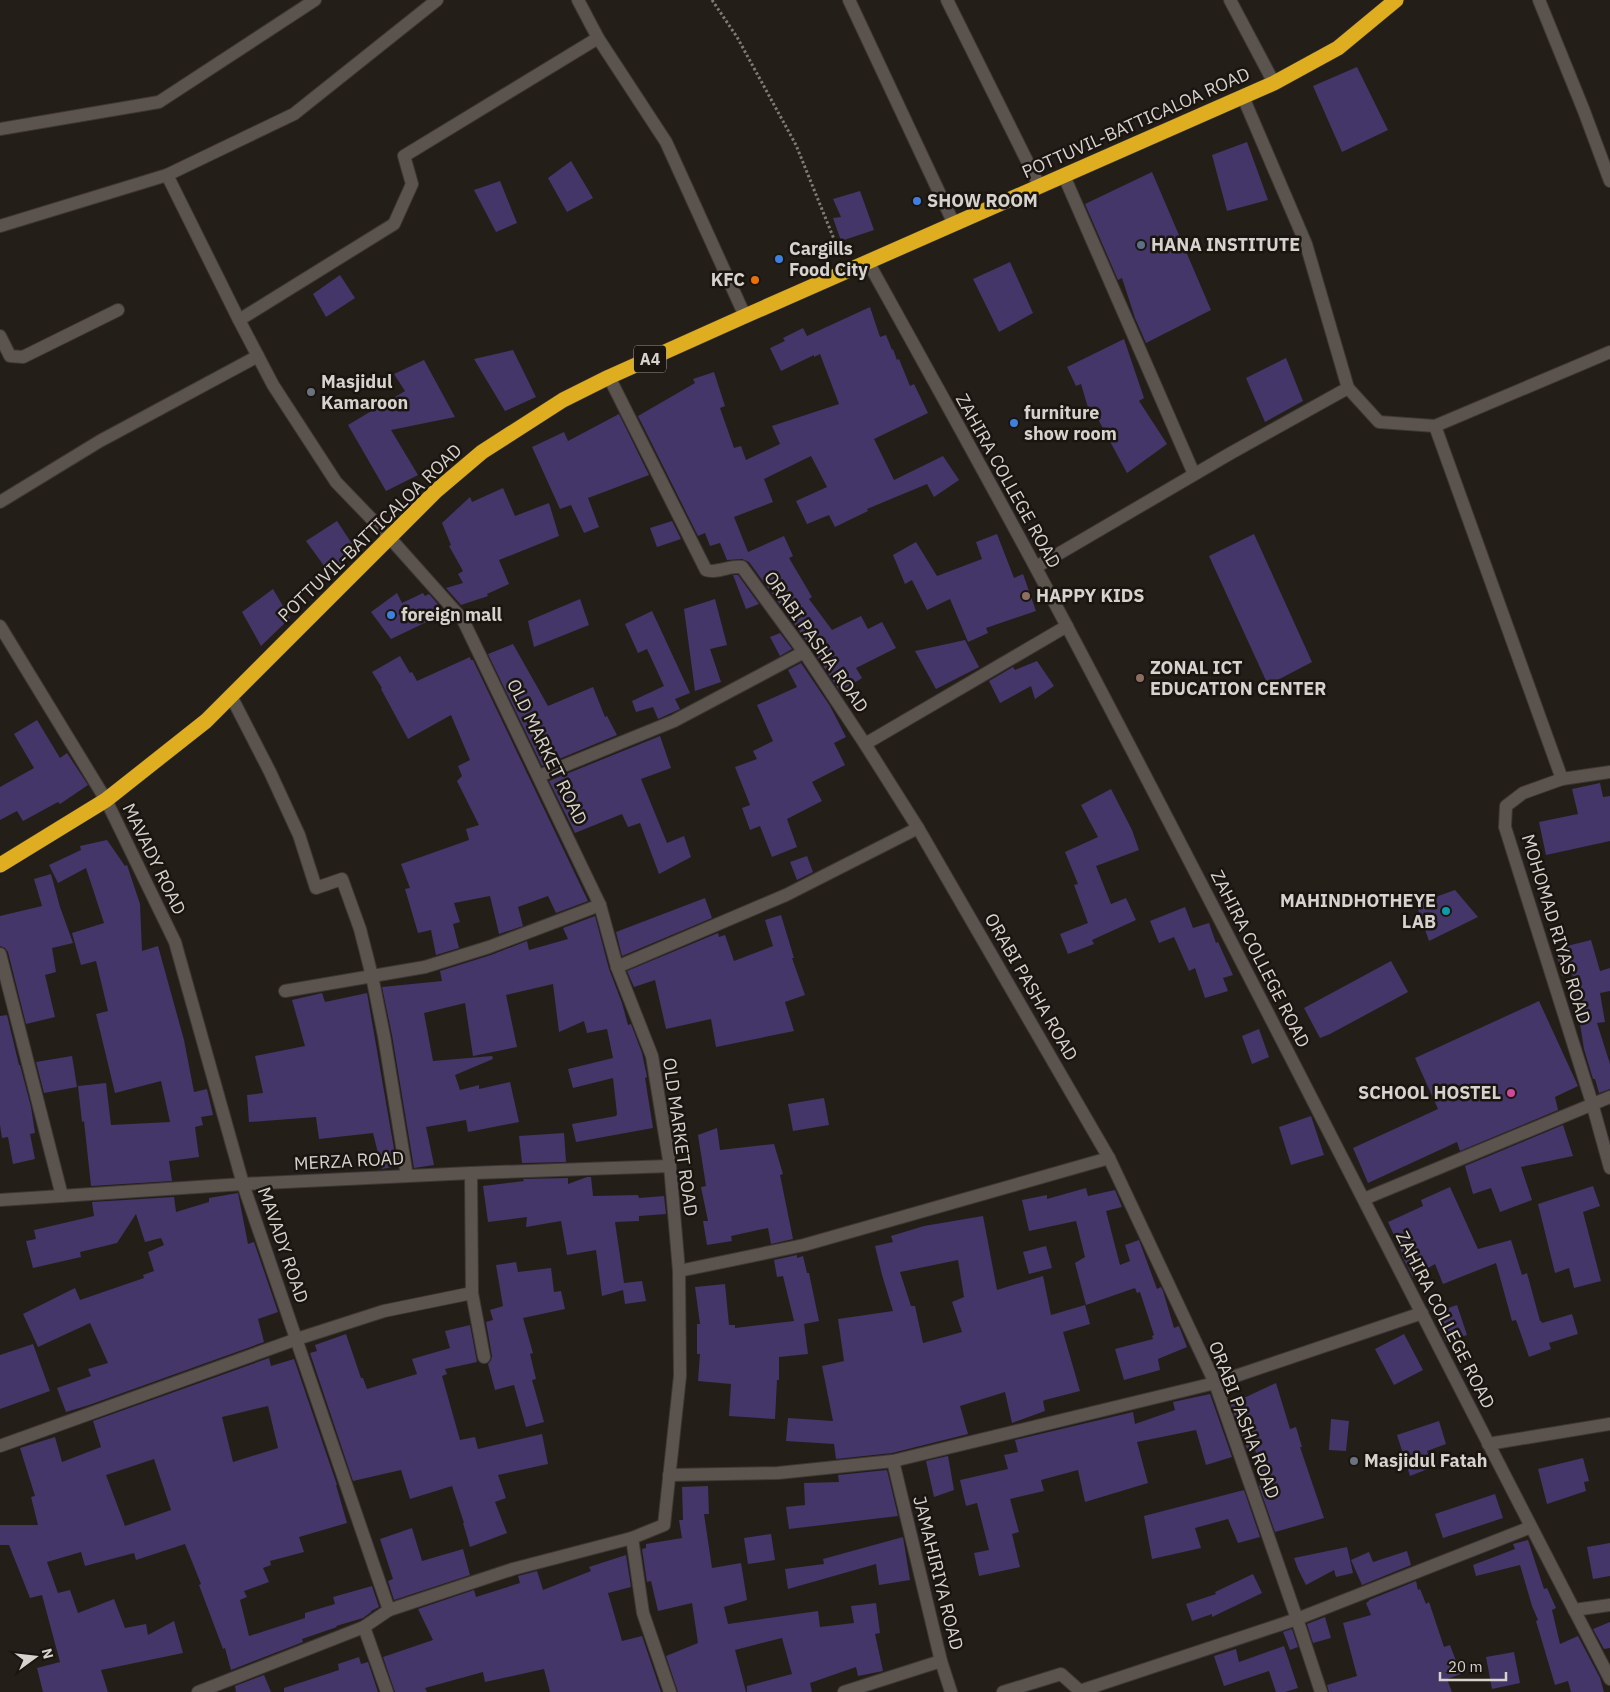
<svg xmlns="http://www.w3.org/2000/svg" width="1610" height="1692" font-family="'IBM Plex Sans',sans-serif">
<rect width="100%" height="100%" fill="#241e19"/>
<g fill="#443668" fill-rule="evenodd">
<path d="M1357,67l31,63 -46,22 -29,-66z"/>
<path d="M1247,142l21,58 -41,11 -15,-56z"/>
<path d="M571,161l22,37 -26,14 -19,-34z"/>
<path d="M1152,172l59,138 -65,33 -11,-25 -13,-40 -4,2 -33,-76z"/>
<path d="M500,181l17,42 -21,9 -22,-42z"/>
<path d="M860,191l14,39 -33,11 -8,-23 8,-1 -8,-18z"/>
<path d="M1010,262l23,51 -34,19 -26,-53z"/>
<path d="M340,275l15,23 -29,19 -13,-23z"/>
<path d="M870,307l10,30 6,-2 6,15 1,-1 4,11 2,-1 11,27 4,-2 14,29 -54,26 20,41 49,-24 16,24 -25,17 -7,-13 -60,25 1,2 -33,16 -6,-12 -22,9 -11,-23 31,-14 -16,-31 -47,23 9,23 -39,15 14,35 36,-16 9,20 -4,2 23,39 -3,2 23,31 29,-14 7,13 14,-7 14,26 -40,20 6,10 -22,14 -29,-45 -62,-85 -7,-3 -15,1 -7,-17 -10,3 -5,-13 -7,3 -60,-120 57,-33 -2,-4 21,-7 11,34 -5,2 14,40 7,-2 5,14 34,-16 -8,-18 67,-22 -19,-50 -6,3v-2l-33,16 -11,-23 15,-7 -2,-3 20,-10 4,8z"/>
<path d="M1124,339l20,59 -5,3 28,43 -40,29 -29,-54 -6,2 -11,-37 -5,2 -9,-19z"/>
<path d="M513,350l23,47 -31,14 -31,-52z"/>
<path d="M1286,358l17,43 -38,21 -19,-44z"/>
<path d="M424,360l31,57 -64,13 27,45 -32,16 -38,-66 57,-34 -11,-17z"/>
<path d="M619,414l30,61 -61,23 11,29 -15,6 -13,-28 -11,4 -28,-62 32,-15 4,9z"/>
<path d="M503,488l12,28 34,-13 10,33 -60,24 10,24 -22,10 1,2 -27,9 -15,-17 17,-5 -5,-9 5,-3 -14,-25 2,-1 -9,-22 28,-26 2,5z"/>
<path d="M337,521l19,29 -26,24 -24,-33z"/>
<path d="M672,521l9,18 -24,8 -7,-19z"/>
<path d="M997,534l17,44 9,-4 13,37 -50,17 2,5 -20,9 -18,-43 -23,11 -15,-30 -7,4 -12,-29 23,-13 21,34 45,-17 -6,-17z"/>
<path d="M1254,534l58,128 -44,23 -59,-129z"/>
<path d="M733,575h5l21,29 -13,5z"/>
<path d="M273,589l17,29 -29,28 -19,-34z"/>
<path d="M397,593l5,10 21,-10 2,3 4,-2 15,17 -10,3 1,4 -44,21 -20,-27z"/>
<path d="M580,599l9,26 -55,22 -6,-26z"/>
<path d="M715,599l12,46 -17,4 11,33 -26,9 -11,-82z"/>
<path d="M652,611l38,82 -15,6 5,10 -22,10 -5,-12 -17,5 -4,-11 32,-15 -17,-37 -9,4 -13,-29z"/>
<path d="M780,633l12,16 -12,7 -10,-19z"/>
<path d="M965,640l14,27 -43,22 -21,-38z"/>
<path d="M513,644l35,62 45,-19 12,30 2,-1 10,19 -75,31 -54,-112z"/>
<path d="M400,656l10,17 2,-1 5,9 53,-24 1,3h2l115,241 -32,12 -8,-17 -30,11 5,19 -24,8 -9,-38 -36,7 6,19 -7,2 6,24 -23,7 -5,-25 -13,3 -13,-44 5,-1 -9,-24 68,-24 -3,-11 13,-4 -22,-44 5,-5 -4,-10 12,-6 -19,-45 -43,24 -27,-50 1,-1 -10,-16z"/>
<path d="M1037,661l17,25 -19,13 -4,-13 -31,17 -11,-22 24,-14 2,3z"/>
<path d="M801,663l29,43 16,31 -12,6 11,22 -33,17 10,19 -35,18 10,28 -25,10 -12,-31 -10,4 -8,-22 8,-3 -15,-38 22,-8 -4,-8 20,-10 -16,-36 40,-18 -9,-17z"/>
<path d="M37,720l23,38 7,-5 21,32 -28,19 -2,-2 -35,19 -6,-10 -17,9v-33l34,-19 -20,-34z"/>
<path d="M660,736l11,32 -30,11 26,64 17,-7 7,21 -32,17 -19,-51 -12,4 -6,-13 -47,19 -26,-52z"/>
<path d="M1600,783l3,14 7,-1v45l-64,14 -7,-33 39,-8 -6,-25z"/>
<path d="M1111,789l21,41 7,20 -43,16 15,38 15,-6 10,22 -44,20 2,4 -26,10 -8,-20 28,-11 -14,-38 4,-1 -13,-32 33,-15 -17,-32z"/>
<path d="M107,840l18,26 2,-1 13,39 2,47 16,-5 26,94 10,52 13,-3 6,26 -12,2 2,8 -8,2 4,30 -30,4 3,20 -81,5 -7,-65 -2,1 -4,-36 28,-3 5,42 59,-3 -9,-41 -46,12 -19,-79 12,-3 -12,-50 -15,4 -9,-32 32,-10 -18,-55 -28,15 -9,-18 32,-15 -1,-4z"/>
<path d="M807,856l6,16 -16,8 -7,-18z"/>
<path d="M51,874l9,33 13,36 -21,5 4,24 -11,3 10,42 -29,7 -18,-72 -3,-4 -5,-2v-30l42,-10 -8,-27z"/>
<path d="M1455,890l23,27 -49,24 -13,-37z"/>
<path d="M705,898l7,20 -90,38 -6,-24z"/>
<path d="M1185,907l8,21 16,-5 7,20 2,-1 15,33 -10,3 5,13 -23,7 -10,-30 -6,3 -15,-34 -15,6 -9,-22z"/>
<path d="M781,915l13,43h-2l13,37 -20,7 9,29 -78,16 -5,-28 -45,10 -11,-49 -21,7 -7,-16 91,-38 1,4 6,-2 9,26 39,-15 -8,-26z"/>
<path d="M595,916l14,53 13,34 6,22 3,-1 11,29 5,24 -2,1 8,50 -77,14 -4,-18 44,-8 1,-2 -4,-36 -40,10 -5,-19 45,-11 -6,-29 -20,4 -3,-12 -25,11 -6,-48 -47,11 11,52 -44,9 -8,-53 -41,10 9,48 59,-5 1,3 -38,16 5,15 19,-5v4l31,-7 9,40 -51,10 -2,-12 -40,7 8,38 -20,3 -22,-133 -10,-48 60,-6 -2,-10 51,-16 36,-14 2,9 39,-11 -5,-11z"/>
<path d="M1591,940l9,31 10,-3v23l-10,2 5,29 -8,1 13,41v25l-11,4 -4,-14h-2l-9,-30 -12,-76 -10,3 -7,-27z"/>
<path d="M1391,961l17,31 -78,42 -10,4 -16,-30z"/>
<path d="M322,993l3,9 42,-9 30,173 -15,3 -9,-36 -54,6 -3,-22 -67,5 -2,-27 16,-2 -8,-37 50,-10 -13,-46z"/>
<path d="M1539,1001l39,85 -23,11 3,13 -98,41 -3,-9 -89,41 -15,-35 85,-39 -23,-51z"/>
<path d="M7,1015l12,50h1l11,42 4,26 -5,1 5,25 -22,5 -5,-27 -6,1 -2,-13v-109z"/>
<path d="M1259,1029l10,28 -17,7 -10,-28z"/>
<path d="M72,1056l5,31 -33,6 -8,-31z"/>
<path d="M824,1098l5,27 -36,6 -5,-27z"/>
<path d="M1311,1116l13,39 -33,10 -12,-38z"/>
<path d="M1563,1125l10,31 -52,11 11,33 -32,12 -9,-24 -18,6 -8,-28z"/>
<path d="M717,1128l3,22 54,-6 9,30 -3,1 13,64 -22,5 -3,-16 -37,8 1,5 -25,4 -4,-24h5l-7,-34 5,-1 -8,-51z"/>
<path d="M564,1133l2,29 -44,1 -3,-27z"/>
<path d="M587,1177h4l2,19 45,-1 1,3 25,-2 2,18 -27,2v5l-24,1 9,61 18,-2 4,20 -21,3 -2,-14 -21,6 -6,-46 -29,5 -6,-34 -35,6 1,-10 -39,5 -5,-36 41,-5 -1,-2 45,-1v6z"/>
<path d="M1593,1186l7,20 -17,6 18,69 -27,7 -5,-20 -14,5 -17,-69z"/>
<path d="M1450,1187l28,62 33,-9 11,35 5,-2 13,48h1l1,2 30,-9 6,20 -29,9 2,6 -22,8 -13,-37 -4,1 -16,-58 -53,21 -8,-20 -22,13 -11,-21 1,-1 -15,-33 35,-16 -2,-6z"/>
<path d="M1086,1188l2,8 27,-6 7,17 -16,4 14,54 10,-4 -5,-16 14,-5 18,49 4,-2 2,4 11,37 5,-2 8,21 -29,12 2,11 -36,10 -9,-31 38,-10 -1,-3 2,-1 -14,-43 -3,1 -2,-5 -49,17 -11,-42 10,-6 -9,-36 -47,10 -7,-31 25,-5v4z"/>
<path d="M238,1193l10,51 6,-2 24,70 -20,7 6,23 -175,63 -23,7 -9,-24 34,-12 -3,-7 20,-6 -18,-40 -52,24 -15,-33 52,-26 5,12 64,-22 -1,-3 11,-4 -6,-19 16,-7 -3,-7 -16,4 -9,-28 -19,29 -37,9 1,5 -48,11 -7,-27 10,-2 -2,-9 60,-14 -2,-14 82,-5 2,15 33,-10v-4z"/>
<path d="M983,1216l14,74 46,-14 8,39 34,-10 5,19 -27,8 17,59 -35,9 -2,1 2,10 -33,12 -7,-31 -45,14 8,28 -76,19 -56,6 -2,-15 -48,-3 2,-23 45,3 -11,-55 22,-5 -6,-42 55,-8 -11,-36 -7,-29 18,-4 -2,-6 33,-10zM958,1260l6,37 -12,5 10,30 -39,11 -8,-37h-4l-11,-34z"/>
<path d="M1046,1246l6,22 -23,6 -6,-22z"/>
<path d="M797,1255v3l6,-2 4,17h2l10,48 -15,3 4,30 -29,3v23h-2l-2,39 -46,-3 2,-32 -33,-3 2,-27h-3v-30h3l-5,-37 30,-3 4,41h6v3l59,-7 -11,-45 -6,1 -3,-17z"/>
<path d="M516,1262l2,10 33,-4 3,24 7,-1 4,18 -42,9 10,35 -3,1 6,25 -4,1 12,42 -18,5 -12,-42 -19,5 -7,-26 3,-4 1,-4 -6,-34 7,-2 -3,-10 13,-4 -7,-41z"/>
<path d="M1457,1305l10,30 -21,7 -12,-29z"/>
<path d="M470,1325l7,37 -32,7 2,5 -5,2 18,64 15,-3 3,12 64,-15 6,30 -50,11 8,23 -11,4 12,31 -37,14 -7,-24h1l-12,-37 -42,13 -9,-29 -48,11 -43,-128 7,-2 -2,-6 31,-11 15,44h2l4,11 50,-15 -5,-15 38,-11 -5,-17z"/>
<path d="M1404,1334l19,36 -29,15 -19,-36z"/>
<path d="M33,1344l17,47 -50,18v-54z"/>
<path d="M269,1358l2,8 23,-7 43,126h-1l11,38 -48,14 5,15 -34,9 1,4 -8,3 6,14 -25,9 3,6 -7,3 9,36 56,-18v-5l30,-9 -2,-7 39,-11 7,21 -8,4v1l-8,6 -27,8 1,1 -35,12 1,3 -72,28 -6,-22 -2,1 -24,-64 2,-1 -16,-40 -49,16 -2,-7 -49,13 -4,-14 -34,10 11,31 12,-3 8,23 36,-14 11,29 21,-4 2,11 26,-14 9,32 -82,17 7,22h-65l-6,-24 23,-6 -18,-67 -12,3 -21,-53h-9v-20h38l-7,-28 4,-1 -15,-48 35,-11 7,25 39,-15 -8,-26zM268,1406l10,42 -45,14 -11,-45zM154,1459l17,51 -46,16 -19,-51z"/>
<path d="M1276,1383l14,46 6,-2 6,20h-2l24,71 -49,14 -16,-46 7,-2 -11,-34 -7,2 -18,-49 7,-5 9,-1z"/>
<path d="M1210,1394l22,63 -26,8 -10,-35 -59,12 11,41 -63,19 -7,-32 -37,10 3,11 -34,8 9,33 -7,2 8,33 -41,9 -5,-23 15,-3 -12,-47 -11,3 -6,-26 48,-11 -4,-14 14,-3 -3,-12 118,-28 2,12 40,-14 -2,-8z"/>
<path d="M1331,1419l18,2 -3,30 -17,-1z"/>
<path d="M1439,1421l7,23 -19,7 6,16 -23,9 -13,-41z"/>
<path d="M948,1456l6,34 -20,7 -8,-36z"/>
<path d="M1583,1458l6,23 -5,1 2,9 -39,13 -9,-35z"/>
<path d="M887,1470l11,46 -109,13 -3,-22 19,-2 -1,-22 35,-1 -1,-7z"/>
<path d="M708,1486l1,28h-5l8,54 29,-5 6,37 -23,7 4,17 90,-13 2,16 34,-4 -3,-17 25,-3 4,30 -5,1 8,37 -25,5 -2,-9 -46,16 2,9h-65v-6l45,-12 -10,-36 -47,12 11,42h-68l-12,-36 32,-13 -6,-40 -34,8 -7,-30 -4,1 -5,-33 4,-1v-4l36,-6 -3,-18h4l-1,-33z"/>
<path d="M1244,1490l16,47 -22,6 -10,-24 -33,9 6,20 -49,11 -8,-43z"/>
<path d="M1495,1494l8,24 -60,20 -8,-24z"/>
<path d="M412,1528l10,33 41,-12 7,26 -76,25 -6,-19 5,-2 -13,-40z"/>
<path d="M771,1534l4,26 -27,4 -4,-26z"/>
<path d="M903,1537l7,43 -31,5 -3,-21 -88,25 -3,-20 39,-5 -1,-5z"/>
<path d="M1528,1540l16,49 3,-1 9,20 -4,2 8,34 18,-8 22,42 4,14h-33l-3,-11 -13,4 -19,-64 2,-1 -6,-14 -12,-41 -44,11 -3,-11 42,-16 -2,-5z"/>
<path d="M1610,1543v33l-17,3 -6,-32z"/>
<path d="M1347,1547l6,26 -17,4 -2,-7 -28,15 -8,-16 -4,-11z"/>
<path d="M1407,1551l4,14 -49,20 -11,-25 18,-8 4,10z"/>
<path d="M626,1555l5,32 -23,6 14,48 20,-5 19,56h-111l-6,-23 -59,13 -2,-10 -58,16 2,4h-32l-12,-35 50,-17 -15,-31 56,-19 2,7 44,-14 -2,-7 19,-5 6,19 48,-19 -2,-4z"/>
<path d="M1253,1574l9,19 -50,24v-3l-20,7 -6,-17 30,-10 -1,-2z"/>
<path d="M1416,1581l2,9 2,-1 6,15 3,-2 15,45 6,-2 11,29 -14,5 5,13h-123l-2,-7 30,-9 -14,-53 28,-8 -5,-12 3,-2v-1z"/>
<path d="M1325,1617l6,21 -18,5 -6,-19z"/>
<path d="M1610,1622v26l-6,1 -11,-20z"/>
<path d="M1292,1629l6,18 -8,3 -7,-18z"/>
<path d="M1284,1646l14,42 -13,4h-9l-7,-21 -45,15 -10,-30 22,-7 3,13z"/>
<path d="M1514,1652l6,31 -28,6 -6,-32z"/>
<path d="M359,1657l2,7 7,-2 10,30h-94v-4l55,-18 -1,-6z"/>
<path d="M264,1675l7,17h-35l-1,-6z"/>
</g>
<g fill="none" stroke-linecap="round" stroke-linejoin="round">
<g stroke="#3d3835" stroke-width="14">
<g id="street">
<path d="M578,0l20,38 68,104 79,174"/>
<path d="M849,0l105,224"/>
<path d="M947,0l93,187"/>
<path d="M1230,0l44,83"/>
<path d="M1539,0l45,111 26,70"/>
<path d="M1243,97l63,147 42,144 31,34 56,4 175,-74"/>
<path d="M0,129l159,-27 156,-102"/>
<path d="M167,175l72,145 34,65 63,97 53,55 74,83 137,285 17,62 35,89 18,110 9,105 1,105 -16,149 -32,13 11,75 27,79"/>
<path d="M1064,176l130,298"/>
<path d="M0,226l167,-51 127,-61 143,-114"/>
<path d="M868,262c62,112 125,225 185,338 190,358 370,720 557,1079"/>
<path d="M239,320l155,-96 18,-40 -8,-28 194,-118"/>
<path d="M0,336l10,20 13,1 95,-47"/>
<path d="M609,377l97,193c11,4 24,-5 36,-3l62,85 61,92 53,84 191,330 106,225 82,236 24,73"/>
<path d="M1435,426l127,353"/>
<path d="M0,502l100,-61 158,-85"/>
<path d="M1036,567l195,-114 117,-65"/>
<path d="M0,626l106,174 69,142 68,242 146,426 -25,17 23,65"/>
<path d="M231,696l39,76 29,63 17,53 26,-9 18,50 12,47 12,60 23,140"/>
<path d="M865,744l202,-118"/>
<path d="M1610,772l-48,7 -39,14 -17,13 -1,21 87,276 18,65"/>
<path d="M539,776l135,-55 130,-69"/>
<path d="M0,954l62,242"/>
<path d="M617,967l169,-72 132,-67"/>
<path d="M285,991l140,-24 64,-20 111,-42"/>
<path d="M471,1173l1,120 12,64"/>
<path d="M1364,1199l246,-102"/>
<path d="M0,1200l243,-16 228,-11 199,-7"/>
<path d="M679,1271l125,-26 305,-87"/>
<path d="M1488,1444l122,-20"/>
<path d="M0,1446l297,-107 87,-28 88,-18"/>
<path d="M893,1461l48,200 10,31"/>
<path d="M669,1475l109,-2 115,-12 322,-78 207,-70"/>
<path d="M389,1610l124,-41 119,-31"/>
<path d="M1574,1610l36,-5"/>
<path d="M198,1692l166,-65"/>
<path d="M844,1692l97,-31"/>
<path d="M1003,1692l58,-18 19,17 217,-72 234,-92"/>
</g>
</g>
<g stroke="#3d3835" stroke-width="16">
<path id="highway" d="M0,865l106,-65 100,-79 230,-230 46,-39 81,-52 46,-23 136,-61 529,-233 64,-35 58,-48"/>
</g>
<path stroke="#807b77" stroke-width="3" stroke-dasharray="2.5 2.5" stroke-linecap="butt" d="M712,0l25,37 59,108 44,109"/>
<use href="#street" stroke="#5b544e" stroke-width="12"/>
<use href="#highway" stroke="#deae20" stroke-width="15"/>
</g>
<g fill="#3f7fe0" stroke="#1b1510" stroke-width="2">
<circle cx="917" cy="201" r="5"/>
<circle cx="779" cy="259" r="5"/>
<circle cx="1014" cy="423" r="5"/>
<circle cx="391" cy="615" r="5"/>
</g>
<circle fill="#5c6f8a" stroke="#1b1510" stroke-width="2" cx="1141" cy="245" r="5"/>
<circle fill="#e8710a" stroke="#1b1510" stroke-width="2" cx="755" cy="280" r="5"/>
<g fill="#6b7280" stroke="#1b1510" stroke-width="2">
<circle cx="311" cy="392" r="5"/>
<circle cx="1354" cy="1461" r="5"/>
</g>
<g fill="#8d6e63" stroke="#1b1510" stroke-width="2">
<circle cx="1026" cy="596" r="5"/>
<circle cx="1140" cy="678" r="5"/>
</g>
<circle fill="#0f9aa8" stroke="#1b1510" stroke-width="2" cx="1446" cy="911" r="5"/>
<circle fill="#d1479c" stroke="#1b1510" stroke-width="2" cx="1511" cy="1093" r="5"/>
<g text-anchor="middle" stroke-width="5" stroke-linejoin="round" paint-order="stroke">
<rect fill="#1b1510" stroke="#9e9995" stroke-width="1" x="634" y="345.5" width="32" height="27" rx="4"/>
<g font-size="16" font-weight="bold" fill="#d6d2ce">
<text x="650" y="365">A4</text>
</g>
<g font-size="18" fill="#d6d2ce" stroke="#1b1510">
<text transform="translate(1136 123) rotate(-24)" y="6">POTTUVIL-BATTICALOA ROAD</text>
<text transform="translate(1008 481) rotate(61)" y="6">ZAHIRA COLLEGE ROAD</text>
<text transform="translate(370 533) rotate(-44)" y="6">POTTUVIL-BATTICALOA ROAD</text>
<text transform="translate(816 642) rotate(55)" y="6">ORABI PASHA ROAD</text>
<text transform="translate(547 752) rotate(64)" y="6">OLD MARKET ROAD</text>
<text transform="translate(154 859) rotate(64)" y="6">MAVADY ROAD</text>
<text transform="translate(1556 929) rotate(73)" y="6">MOHOMAD RIYAS ROAD</text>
<text transform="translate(1260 959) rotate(63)" y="6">ZAHIRA COLLEGE ROAD</text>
<text transform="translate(1031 987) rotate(60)" y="6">ORABI PASHA ROAD</text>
<text transform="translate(680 1137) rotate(82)" y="6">OLD MARKET ROAD</text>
<text transform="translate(349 1161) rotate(-3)" y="6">MERZA ROAD</text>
<text transform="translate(283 1245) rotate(71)" y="6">MAVADY ROAD</text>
<text transform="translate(1445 1320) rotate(63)" y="6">ZAHIRA COLLEGE ROAD</text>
<text transform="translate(1244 1420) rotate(69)" y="6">ORABI PASHA ROAD</text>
<text transform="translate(938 1573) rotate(76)" y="6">JAMAHIRIYA ROAD</text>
</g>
<g font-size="18" font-weight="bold" fill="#d6d2ce" stroke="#1b1510" text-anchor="start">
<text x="927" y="207">SHOW ROOM</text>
<text x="1151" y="251">HANA INSTITUTE</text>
<text x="789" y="255">Cargills<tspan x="789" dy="21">Food City</tspan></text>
<text x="745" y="286" text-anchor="end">KFC</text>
<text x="321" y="388">Masjidul<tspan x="321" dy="21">Kamaroon</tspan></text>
<text x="1024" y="419">furniture<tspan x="1024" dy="21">show room</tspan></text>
<text x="1036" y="602">HAPPY KIDS</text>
<text x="401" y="621">foreign mall</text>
<text x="1150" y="674">ZONAL ICT<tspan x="1150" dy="21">EDUCATION CENTER</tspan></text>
<text x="1436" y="907" text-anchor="end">MAHINDHOTHEYE<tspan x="1436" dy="21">LAB</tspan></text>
<text x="1501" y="1099" text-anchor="end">SCHOOL HOSTEL</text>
<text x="1364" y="1467">Masjidul Fatah</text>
</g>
</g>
<g transform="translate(35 1657) rotate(75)" stroke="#1b1510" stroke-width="4" paint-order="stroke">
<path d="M0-4L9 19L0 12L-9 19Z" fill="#d6d2ce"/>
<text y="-8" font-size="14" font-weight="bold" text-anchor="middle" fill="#d6d2ce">N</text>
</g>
<path d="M1440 1672v8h66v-8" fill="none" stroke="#d6d2ce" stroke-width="2.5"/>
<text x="1448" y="1672" font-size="15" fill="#d6d2ce" stroke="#1b1510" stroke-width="4" paint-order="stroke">20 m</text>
</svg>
